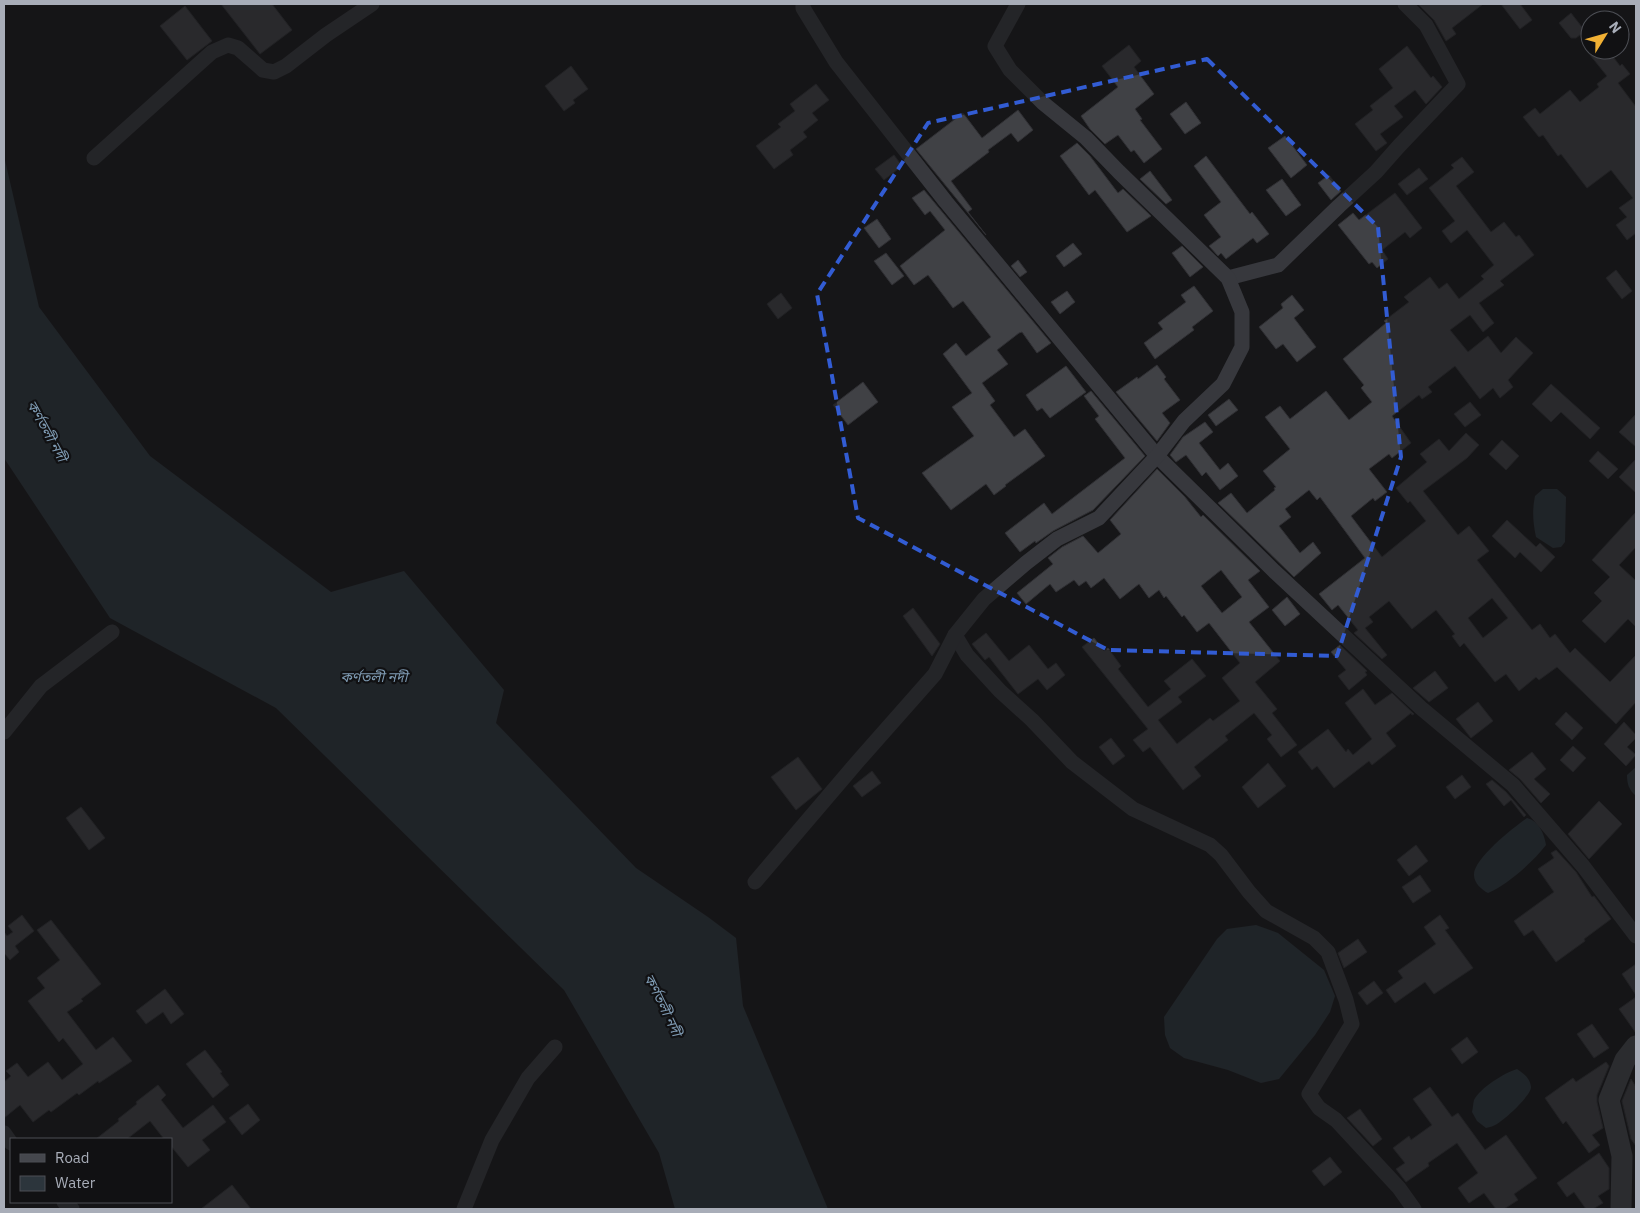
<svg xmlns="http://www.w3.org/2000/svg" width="1640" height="1213" font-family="'IBM Plex Sans','Noto Sans Bengali',sans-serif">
<rect width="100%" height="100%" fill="#161618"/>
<g fill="#2c353c">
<path d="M4,156l35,151 111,149 181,136 73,-21 100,119 -8,33 140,145 72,49 28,21 7,68 85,203h-153l-16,-56 -95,-163 -288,-282 -166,-90 -106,-160z"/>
<path d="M1543,489h14l9,8 -1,45 -4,5 -8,1 -17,-11c-3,-14 -4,-27 -1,-41z"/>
<path d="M1636,767v29c-7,-6 -9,-12 -9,-21z"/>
<path d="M1527,818c12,3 17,15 19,27 -13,17 -39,40 -58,48 -6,-3 -14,-10 -14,-18 -1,-16 40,-48 53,-57z"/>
<path d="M1256,925l22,8 46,37 11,26 -5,16 -15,23 -36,44 -18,4 -33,-13 -44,-12 -14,-10 -5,-13 -1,-18 53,-78 10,-10z"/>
<path d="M1517,1069c7,5 13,9 14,18 0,9 -26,32 -34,37 -3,2 -7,3 -11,4l-9,-7 -5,-9c1,-4 1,-8 2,-12 6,-12 30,-27 43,-31z"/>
</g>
<g fill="#404145" stroke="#303034" fill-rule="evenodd">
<path d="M221,4h51l20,26 -32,24z"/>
<path d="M1418,4h65l-31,24 4,6 -10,7 -12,-21z"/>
<path d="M1501,4h19l12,16 -12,9z"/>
<path d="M185,6l27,35 -25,19 -27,-34z"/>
<path d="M1571,13l14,18 -9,7h-5l-12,-15z"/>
<path d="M1129,45l12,16 -7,6 20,27 -19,15 7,10 -2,1 22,29 -18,14 -10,-13 -3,2 -13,-17 -13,9 -15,-15 -9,-13 37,-29 -16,-21z"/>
<path d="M1407,46l24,32 2,-2 9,11 -16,17 -11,-14 -21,16 9,11 -23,17 7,9 -11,8 -21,-27 18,-14 -3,-4 23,-18 -14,-19z"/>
<path d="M1586,50h22l12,16 2,-2 8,10 -12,9 18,24v126l-9,7 -11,-15 11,-8 -8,-9 14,-10 -22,-28 -24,18 -26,-34 -3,2 -15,-21 -4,2 -16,-20 12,-9 5,6 30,-24 10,12 19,-15 -2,-3 10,-8z"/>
<path d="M571,66l17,23 -15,11 2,3 -11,8 -19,-25z"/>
<path d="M816,84l13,16 -17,13 6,7 -15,12 4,5 -17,13 3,5 -19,14 -18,-23 25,-19 -3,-3 17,-13 -5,-7z"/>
<path d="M1186,102l15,21 -16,11 -15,-20z"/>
<path d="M1018,110l15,20 -15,12 -7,-9 -23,17 1,2 -38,29 21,28 -4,3 18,23 -70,-86 47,-36 19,25z"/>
<path d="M1285,136l22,29 -16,13 -23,-30z"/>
<path d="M1077,143l13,13 28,37 5,-4 28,27 -24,16 -32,-42 -6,5 -29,-39z"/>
<path d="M894,155l8,11 -18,14 -9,-11z"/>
<path d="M1206,156l44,58 2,-2 17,22 -12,9 -4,-5 -27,21 -5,-6 -3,3 -9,-10 12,-9 -17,-22 17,-13 -27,-36z"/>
<path d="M1462,157l12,15 -18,14 35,46 13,-10 12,15 3,-2 15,20 -34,26 4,4 -25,18 15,20 -11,9 -13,-17 -20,15 18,22 20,-16 13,17 15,-16 17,16 -25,27 5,7 -13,11 -7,-10 -13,11 -25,-33 -27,21 4,5 -10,7 -3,-4 -27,21 19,27 -19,15 -3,-4 -20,15 18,23 -12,9 -2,-3 -22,18 31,41 44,-36 -16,-20 -2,2 -12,-15 31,-26 -7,-8 19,-15 10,12 17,-18 13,12 -12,13 -44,33 35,44 11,-9 20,25 -12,9 55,70 8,-6 10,14 5,-4 15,19 5,-5 35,34 26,-27v47l-20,22 -59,-57 -18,13 -3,-3 -17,14 -13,-17 -11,8 -31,-39 -4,4 -8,-11 3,-2 -19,-24 -24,19 -23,-28 -20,16 4,5 -8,6 22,27 -5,4 -28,-26 4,-3 -20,-25 -6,5 -13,-16 46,-36 -45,-61 -3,3 -8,-10 -24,19 6,8 -12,9 21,27 13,-11 8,11 -27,24 -76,-74 13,-10 16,20 28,-23 -1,-2 2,-1 -13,-16 27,-22 -25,-32 15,-11 10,13 36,-28 23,29 23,-18 -11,-14 3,-3 -21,-26 43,-36 -2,-2 25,-19 -5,-5 26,-20 9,12 8,-6 12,16 25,-20 -3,-3 13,-11 -27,-35 -16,13 -9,-12 13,-10 -26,-33 25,-20 -3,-3zM1492,598l16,20 -25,20 -15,-20z"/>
<path d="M1419,168l9,11 -21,16 -9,-11z"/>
<path d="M1150,171l22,29 -6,4 -26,-25z"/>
<path d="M1329,175l12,16 -10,9 -13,-17z"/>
<path d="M1282,179l19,26 -15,11 -20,-26z"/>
<path d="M924,190l127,153 -14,10 -15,-21 -3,1 -22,17 11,14 -26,19 13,18 -5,4 24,32 11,-8 20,27 -40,29 1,1 -12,9 -8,-11 -35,26 -29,-37 52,-37 -22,-29 20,-14 -29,-39 13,-11 10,13 25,-19 -28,-36 -10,7 -25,-33 -14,10 -14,-19 45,-36 -15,-19 -5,4 -13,-17z"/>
<path d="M1395,193l27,35 -12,10 -5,-6 -23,18 6,9 -11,9 -5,-6 -3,2 -31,-39 15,-12 6,7z"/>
<path d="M877,219l14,20 -12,9 -15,-20z"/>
<path d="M1073,243l9,11 -18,13 -8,-11z"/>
<path d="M1182,246l21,21 -13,10 -18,-24z"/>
<path d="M886,253l18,23 -12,9 -18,-24z"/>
<path d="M1018,260l9,12 -7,5 -9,-11z"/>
<path d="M1616,270l16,21 -10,8 -16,-21z"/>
<path d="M1194,286l19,25 -21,16 2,3 -39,29 -11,-16 19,-14 -5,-6 28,-21 -5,-7z"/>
<path d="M1067,291l8,11 -15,12 -9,-12z"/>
<path d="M781,293l11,15 -14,11 -11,-15z"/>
<path d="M1292,295l12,15 -10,8 22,29 -19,15 -14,-18 -7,5 -17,-22 24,-19 -2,-4z"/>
<path d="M1157,365l9,12 -2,2 16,21 -18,13 8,10 -13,18 -41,-49 21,-15 1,2z"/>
<path d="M1066,366l20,26 -36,26 -8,-10 -5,3 -11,-16z"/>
<path d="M863,382l15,20 -30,23 -15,-20z"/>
<path d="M1551,384l49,44 -10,11 -29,-27 -10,10 -19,-18z"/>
<path d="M1091,391l54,65 -52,54 -40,21 -17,12 -1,-2 -15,11 -15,-19 39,-30 8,11 73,-56 -30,-39 4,-3 -15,-20z"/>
<path d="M1229,399l9,11 -22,16 -8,-11z"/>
<path d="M1470,402l11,13 -16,12 -11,-13z"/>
<path d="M1636,414v33l-17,-15z"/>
<path d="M1205,422l8,10 -14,11 21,27 8,-7 10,13 -18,14 -14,-18 -4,4 -16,-21 -10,7 -6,-7 13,-18z"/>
<path d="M1502,440l17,16 -13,14 -17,-16z"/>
<path d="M1598,451l20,18 -10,10 -19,-18z"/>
<path d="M1636,459v34l-17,-16z"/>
<path d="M1157,469l28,28 16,20 2,-2 57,56 -12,9 21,27 -20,15 31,39 -25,21 22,27 -5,4 25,32 -16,12 -14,-18 5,-4 -18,-22 -29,23 3,4 -34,27 7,9 -18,14 -33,-43 -7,5 -10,-12 15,-11 -66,-82 12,-9 10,13 4,-3 13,18 -3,3 30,38 23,-18 -7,-8 28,-22 14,17 -28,21 4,5 -24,18 19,24 33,-26 3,3 27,-20 -18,-23 18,-15 -31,-40 -12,9 -13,-17 -2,2 -16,-21 -2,2 -5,-8 -10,8 -10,-14 -19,15 -16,-21 -13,10 -5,-7 -7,5 -5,-6 -18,12 -6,-8 -24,20 -9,-11 36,-29 -5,-6 14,-11 21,-11 15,17 23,-19 -11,-14zM1221,570l21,27 -20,16 -21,-27z"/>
<path d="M1636,512v35l-17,18 17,16v46l-8,-8 -23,24 -23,-22 20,-20 -8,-8 16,-16 -18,-17z"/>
<path d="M1507,520l29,27 4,-4 15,14 -14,15 -21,-20 -5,6 -23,-22z"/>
<path d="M1287,597l13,17 -15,12 -13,-16z"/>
<path d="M913,608l27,36 -8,12 -29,-40z"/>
<path d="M986,633l23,28 20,-16 19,24 8,-6 9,12 -18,15 -9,-11 -20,15 -29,-37 -4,3 -13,-16z"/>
<path d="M1340,645l27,26 -2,1 2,3 -18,15 -11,-14 8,-6 -15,-18z"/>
<path d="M1435,671l13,17 -19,14 -16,-14z"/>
<path d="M1363,689l12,16 17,-12 22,21 -2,1 -1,-2 -25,20 10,13 -24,19 -3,-4 -35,27 -17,-22 -5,4 -14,-18 30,-23 18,23 2,-3 5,6 19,-16 -27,-36z"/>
<path d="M1478,702l15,19 -22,17 -15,-19z"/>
<path d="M1566,712l17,16 -11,12 -17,-16z"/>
<path d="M1624,722l12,13v3l-9,9 9,8 -10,11 -22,-22z"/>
<path d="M1111,738l14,18 -12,9 -14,-18z"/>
<path d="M1573,746l13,12 -13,14 -13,-12z"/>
<path d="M1532,752l14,17 -12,10 16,15 -9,9 -21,-24 -11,-9z"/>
<path d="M798,757l24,32 -26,21 -25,-33z"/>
<path d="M1268,763l18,23 -28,22 -16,-21z"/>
<path d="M872,771l9,12 -19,14 -9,-11z"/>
<path d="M1462,775l9,12 -16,12 -9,-12z"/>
<path d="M1492,780l14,12 20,23 -2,2 -13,-17 -7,6 -18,-22z"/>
<path d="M1599,801l23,23 -33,35 -21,-25z"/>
<path d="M81,807l24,31 -16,12 -23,-32z"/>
<path d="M1416,845l12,16 -19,15 -12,-16z"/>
<path d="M1556,850l20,22 16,25 2,-1 17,23 -27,20 1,2 -29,21 -23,-32 -9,6 -10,-15 40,-29 -16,-23 16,-11 -3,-5z"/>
<path d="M1420,875l11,16 -18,12 -11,-16z"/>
<path d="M22,915l12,16 -19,15 4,6 -9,8 -5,-6 -1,1v-23l3,4 6,-4 -5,-6z"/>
<path d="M1440,915l9,13 -4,2 28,38 -39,26 -9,-12 -30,21 -9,-13 17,-12 -5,-7 38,-27 -12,-17z"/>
<path d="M51,920l50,64 -20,15 2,2 -16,11 29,38 17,-13 19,24 -33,22 -1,-2 -19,14 -2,-2 -26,19 -2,-2 -16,12 -13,-17 -16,13v-36l7,-6 -5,-5 11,-8 11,14 20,-15 14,18 21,-16 -20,-26 -4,4 -31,-41 17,-13 -8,-10 23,-18 -23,-30z"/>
<path d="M1358,939l9,13 -23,16 -6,-15z"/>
<path d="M1636,964v31l-14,-21z"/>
<path d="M1374,981l9,12 -16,12 -9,-12z"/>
<path d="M165,989l19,25 -13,10 -8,-12 -17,12 -10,-13z"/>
<path d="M1636,997v36l-17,-24z"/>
<path d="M1592,1024l17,24 -15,10 -17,-24z"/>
<path d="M1467,1037l11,15 -16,12 -11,-15z"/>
<path d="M205,1050l17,22 -2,1 9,12 -16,13 -27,-34z"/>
<path d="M1606,1062l3,4 -12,29v7l6,26 -11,7 8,10 -11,8 -23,-32 -3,3 -18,-26 28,-20 3,4z"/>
<path d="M1631,1079l5,8v59l-5,-7 -9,-38z"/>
<path d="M158,1085l8,10 -5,5 22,28 30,-23 13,17 -24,18 8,10 -22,17 -17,-21v-7h-7l-14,-18 -23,18h-31l23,-18 -1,-2 19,-15 -1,-2z"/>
<path d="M1430,1087l22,30 6,-4 27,37 21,-15 31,43 -23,16 4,6 -14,9h-8l-12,-16 -15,10 -11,-15 20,-15 -21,-30 -29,20 1,3 -23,16 -10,-13 9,-6 -12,-15 16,-12 2,4 21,-15 -19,-26z"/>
<path d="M248,1104l12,16 -18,15 -13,-17z"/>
<path d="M1360,1109l22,30 -9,7 -26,-28z"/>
<path d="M1599,1153l10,15v21l-11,7 5,7 -10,6h-7l-12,-17 -7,5 -10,-14z"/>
<path d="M1330,1157l12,15 -18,14 -12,-15z"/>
<path d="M232,1185l19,24h-50z"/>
</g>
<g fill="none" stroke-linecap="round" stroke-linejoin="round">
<g stroke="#37383d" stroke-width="15">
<path d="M803,4v4l33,54 110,140 211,254 117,115 147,137 92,77 70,81 53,70"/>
<path d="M94,158l118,-106 16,-7 10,3 25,22 11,2 12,-6 40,-31 46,-31"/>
<path d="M1228,278l50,-13 61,-59 37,-34 23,-26 59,-62 -32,-59 -21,-21"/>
<path d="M955,635l12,20 33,36 32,29 40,42 61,47 77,36 11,10 28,37 17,19 48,27 14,14 18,48 6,24 -43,70 10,14 17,12 63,68 15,21"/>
<path d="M4,732l37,-46 71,-54"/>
<path d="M755,882l104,-122 76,-86 20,-39 29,-36 42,-36 31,-24 42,-21 58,-62 27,-35 39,-37 19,-37v-35l-14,-34 -109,-106 -33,-34 -43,-35 -33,-33 -15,-24 23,-42"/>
<path d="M4,1133l7,10"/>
<path d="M64,1202l8,7"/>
<path d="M464,1209l28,-69 36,-62 27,-31"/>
</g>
<path stroke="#45474d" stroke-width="21" d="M1621,1209l1,-53 -13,-56 16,-40 11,-14"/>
</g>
<path d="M0 0H1640V1213H0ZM1207,59l171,168 23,230 -64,199 -229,-6 -250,-132 -41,-224 111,-171z" fill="#161618" fill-opacity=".55" fill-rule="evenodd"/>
<path fill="none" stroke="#325cd3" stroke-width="4" stroke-dasharray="10 6" stroke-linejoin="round" d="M1207,59l171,168 23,230 -64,199 -229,-6 -250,-132 -41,-224 111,-171z"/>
<g text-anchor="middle" stroke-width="4.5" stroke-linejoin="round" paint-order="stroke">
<g font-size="14" font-style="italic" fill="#7f9bb3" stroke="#111113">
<text transform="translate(47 431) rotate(61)" y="5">কর্ণতলী নদী</text>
<text x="374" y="682">কর্ণতলী নদী</text>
<text transform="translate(663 1005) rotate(64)" y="5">কর্ণতলী নদী</text>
</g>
</g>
<rect width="1640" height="1213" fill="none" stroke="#a8adb8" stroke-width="10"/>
<rect x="10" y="1138" width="162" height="65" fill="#111113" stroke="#4d4f55"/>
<rect x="20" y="1154" width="25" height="8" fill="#45474d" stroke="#4d4f55"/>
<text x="55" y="1163" font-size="15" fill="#a8adb8">Road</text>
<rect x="20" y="1176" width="25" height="15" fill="#2c353c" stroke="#4d4f55"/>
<text x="55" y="1188" font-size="15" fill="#a8adb8">Water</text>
<g transform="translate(1605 35) rotate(53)"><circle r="24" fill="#111113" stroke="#4d4f55"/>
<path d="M0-4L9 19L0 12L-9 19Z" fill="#f2b134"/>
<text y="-8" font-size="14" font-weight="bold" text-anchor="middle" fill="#a8adb8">N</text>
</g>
</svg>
